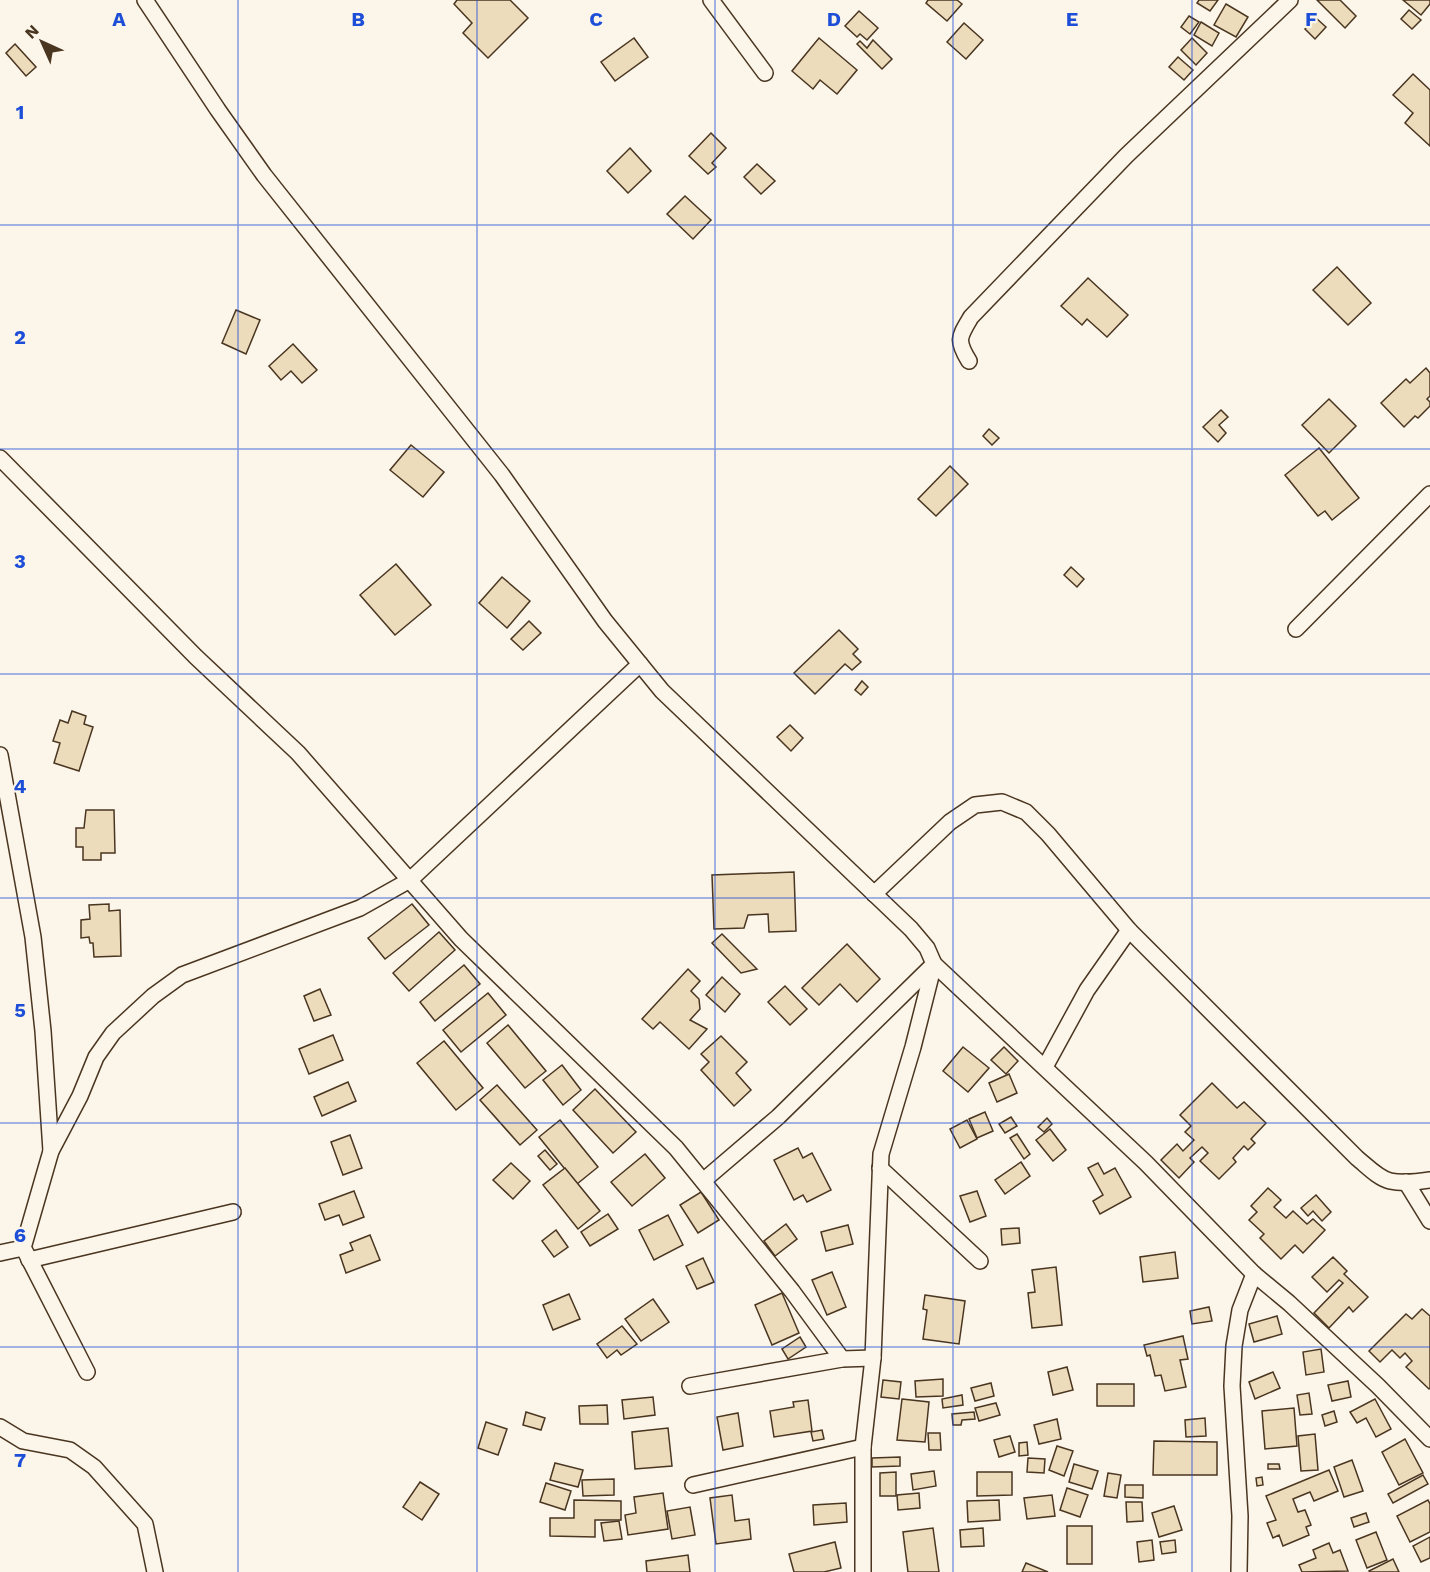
<svg xmlns="http://www.w3.org/2000/svg" width="1430" height="1572" font-family="'Work Sans',sans-serif">
<rect width="100%" height="100%" fill="#fbf6e9"/>
<g fill="#ecdcbc" stroke="#4a3520" stroke-width="1.5">
<path d="M457,0h53l18,18 -40,40 -25,-25 9,-10 -18,-19z"/>
<path d="M928,0h29l5,4 -15,17 -21,-18z"/>
<path d="M1199,0h19l-8,11 -13,-8z"/>
<path d="M1317,0h23l16,16 -11,12z"/>
<path d="M1403,0h27v4l-9,11z"/>
<path d="M1226,4l22,13 -12,20 -22,-12z"/>
<path d="M1409,10l12,10 -9,9 -11,-10z"/>
<path d="M859,11l19,17 -11,12 -7,-6 -3,3 -12,-11z"/>
<path d="M1189,16l10,6 -9,12 -9,-7z"/>
<path d="M1316,18l10,9 -11,12 -10,-10z"/>
<path d="M1201,22l18,11 -7,13 -18,-11z"/>
<path d="M964,23l19,17 -17,19 -19,-17z"/>
<path d="M634,38l14,19 -33,24 -14,-19z"/>
<path d="M819,38l38,32 -20,24 -17,-14 -7,9 -21,-18z"/>
<path d="M1192,38l15,15 -11,12 -15,-15z"/>
<path d="M873,40l19,19 -10,10 -25,-25 3,-3 7,7z"/>
<path d="M15,44l21,23 -10,9 -20,-23z"/>
<path d="M1178,57l15,13 -9,10 -15,-13z"/>
<path d="M1413,74l17,16v56l-25,-23 8,-10 -20,-18z"/>
<path d="M711,133l15,15 -14,15 4,4 -8,7 -19,-18z"/>
<path d="M630,148l21,23 -23,22 -21,-22z"/>
<path d="M757,164l18,17 -14,13 -17,-17z"/>
<path d="M685,196l26,24 -18,19 -26,-25z"/>
<path d="M1337,267l34,36 -23,22 -35,-35z"/>
<path d="M1088,278l40,37 -21,22 -20,-18 -5,6 -21,-19z"/>
<path d="M236,310l24,10 -14,34 -24,-11z"/>
<path d="M293,344l24,26 -15,13 -11,-12 -10,9 -12,-14z"/>
<path d="M1426,368l4,5v23l-3,3 3,3v4l-12,12 -3,-2 -11,11 -23,-24 25,-24 4,4z"/>
<path d="M1329,399l27,27 -27,27 -27,-28z"/>
<path d="M1221,410l7,7 -9,8 7,8 -8,9 -15,-15z"/>
<path d="M989,429l10,9 -7,7 -9,-9z"/>
<path d="M411,445l33,27 -21,25 -33,-27z"/>
<path d="M1319,448l40,50 -27,22 -7,-9 -7,5 -33,-41z"/>
<path d="M950,466l18,18 -32,32 -18,-17z"/>
<path d="M396,564l35,41 -36,30 -35,-40z"/>
<path d="M1071,567l13,12 -7,8 -13,-12z"/>
<path d="M502,577l28,24 -23,27 -28,-25z"/>
<path d="M529,621l12,12 -18,17 -12,-11z"/>
<path d="M839,630l19,19 -5,5 8,8 -9,8 -7,-6 -30,30 -21,-21z"/>
<path d="M862,681l6,6 -7,8 -6,-5z"/>
<path d="M72,711l14,5 -2,8 9,3 -14,44 -25,-8 6,-20 -7,-2 7,-21 8,3z"/>
<path d="M790,725l13,13 -12,13 -14,-14z"/>
<path d="M86,810h28l1,43h-14v7h-18v-13h-7v-19h8z"/>
<path d="M794,872l2,59 -27,1 -1,-18 -20,1 -4,13 -30,1 -2,-54z"/>
<path d="M109,904v7l11,-1 1,46 -27,1 -1,-14h-3l-1,-6 -8,1v-18l9,-1 -1,-14z"/>
<path d="M412,904l17,21 -44,34 -17,-21z"/>
<path d="M439,932l16,18 -46,41 -16,-18z"/>
<path d="M722,934l35,35 -16,4 -29,-30z"/>
<path d="M847,944l33,35 -23,23 -17,-18 -21,21 -17,-17z"/>
<path d="M464,965l16,19 -45,37 -15,-19z"/>
<path d="M688,969l12,12 -9,10 8,8 1,10 -10,11 17,9 -18,20 -29,-27 -7,7 -11,-10z"/>
<path d="M722,977l18,17 -15,18 -19,-17z"/>
<path d="M785,986l22,23 -17,16 -22,-23z"/>
<path d="M320,989l11,26 -17,6 -10,-25z"/>
<path d="M488,993l18,22 -45,37 -18,-22z"/>
<path d="M508,1025l38,46 -21,17 -38,-45z"/>
<path d="M333,1035l10,25 -34,14 -10,-25z"/>
<path d="M721,1036l26,26 -11,11 15,17 -17,16 -33,-36 8,-8 -8,-8z"/>
<path d="M444,1041l39,47 -27,22 -39,-47z"/>
<path d="M963,1047l26,21 -21,24 -25,-21z"/>
<path d="M1004,1047l14,14 -12,13 -15,-14z"/>
<path d="M562,1065l19,25 -18,15 -20,-25z"/>
<path d="M1009,1074l8,19 -20,9 -8,-19z"/>
<path d="M348,1082l8,19 -34,15 -8,-19z"/>
<path d="M1212,1083l25,25 7,-6 22,21 -15,16 4,4 -7,7 -4,-4 -11,12 3,4 -17,17 -19,-18 8,-8 -6,-6 -12,11 4,4 -15,16 -18,-18 16,-16 6,7 11,-11 -9,-8 6,-6 -11,-11z"/>
<path d="M497,1085l40,45 -17,15 -40,-45z"/>
<path d="M595,1089l41,43 -23,21 -40,-43z"/>
<path d="M985,1112l8,19 -16,7 -8,-19z"/>
<path d="M1011,1117l6,9 -12,7 -6,-9z"/>
<path d="M1047,1118l5,6 -8,8 -6,-5z"/>
<path d="M560,1120l38,47 -21,17 -38,-47z"/>
<path d="M967,1120l10,19 -17,9 -10,-19z"/>
<path d="M1050,1129l16,21 -13,11 -17,-21z"/>
<path d="M1017,1134l13,20 -6,5 -14,-21z"/>
<path d="M350,1135l12,33 -19,7 -12,-33z"/>
<path d="M798,1148l5,10 9,-5 19,37 -24,12 -4,-7 -9,5 -20,-40z"/>
<path d="M545,1150l12,14 -7,6 -12,-14z"/>
<path d="M645,1154l20,24 -33,28 -21,-24z"/>
<path d="M1021,1162l9,14 -25,18 -10,-14z"/>
<path d="M511,1163l19,18 -17,18 -20,-19z"/>
<path d="M1098,1163l6,11 11,-6 16,29 -31,17 -7,-13 10,-6 -15,-27z"/>
<path d="M565,1168l35,43 -22,18 -35,-44z"/>
<path d="M1268,1188l13,12 -7,7 12,11 7,-7 14,13 6,-5 12,11 -22,23 -8,-8 -14,14 -21,-21 4,-4 -15,-14 8,-8 -6,-6z"/>
<path d="M354,1191l10,26 -21,8 -4,-10 -14,5 -6,-16z"/>
<path d="M977,1191l9,25 -16,6 -10,-26z"/>
<path d="M701,1192l18,28 -21,13 -18,-28z"/>
<path d="M1316,1195l15,17 -9,9 -9,-10 -5,5 -7,-8z"/>
<path d="M608,1214l10,15 -28,17 -9,-14z"/>
<path d="M668,1215l15,30 -29,15 -15,-30z"/>
<path d="M786,1224l11,15 -22,17 -11,-15z"/>
<path d="M848,1225l5,19 -27,7 -5,-19z"/>
<path d="M1019,1228l1,15 -18,2 -1,-16z"/>
<path d="M556,1230l12,17 -14,10 -12,-16z"/>
<path d="M370,1235l10,25 -34,13 -6,-18 13,-5 -3,-7z"/>
<path d="M1175,1252l3,26 -35,4 -3,-25z"/>
<path d="M1333,1257l14,14 -3,3 24,23 -15,15 -4,-5 -20,21 -15,-15 29,-30 -4,-3 -12,12 -15,-15z"/>
<path d="M703,1258l11,24 -17,7 -11,-23z"/>
<path d="M1056,1267l6,58 -30,3 -4,-35 7,-1 -3,-22z"/>
<path d="M832,1272l14,35 -19,8 -15,-35z"/>
<path d="M782,1293l17,40 -27,12 -17,-40z"/>
<path d="M569,1294l11,25 -27,11 -10,-25z"/>
<path d="M925,1295l40,6 -6,43 -36,-5 4,-29 -4,-1z"/>
<path d="M653,1299l16,23 -28,19 -16,-22z"/>
<path d="M1209,1307l3,14 -20,3 -2,-13z"/>
<path d="M1422,1309l8,7v72l-1,1 -23,-22 6,-6 -7,-8 -5,5 -8,-8 -12,12 -11,-11 37,-37 6,5z"/>
<path d="M1277,1316l5,18 -28,8 -5,-18z"/>
<path d="M622,1326l15,18 -16,11 -4,-5 -10,8 -10,-14z"/>
<path d="M1183,1336l5,23 -8,1 6,27 -21,4 -4,-16 -6,1 -5,-21 -3,1 -3,-11z"/>
<path d="M800,1337l6,10 -18,12 -6,-10z"/>
<path d="M1321,1349l3,23 -18,3 -3,-23z"/>
<path d="M1067,1367l6,23 -20,5 -5,-23z"/>
<path d="M1273,1372l7,16 -25,11 -6,-17z"/>
<path d="M943,1379v17l-27,1 -1,-16z"/>
<path d="M883,1380l18,2 -2,17 -18,-2z"/>
<path d="M1348,1381l3,16 -19,4 -4,-16z"/>
<path d="M991,1383l3,13 -19,5 -4,-13z"/>
<rect x="1097" y="1384" width="37" height="22"/>
<path d="M1309,1393l3,21 -12,1 -3,-20z"/>
<path d="M962,1395l1,10 -20,3 -1,-9z"/>
<path d="M653,1397l2,18 -31,4 -2,-19z"/>
<path d="M902,1399l27,3 -4,40 -28,-2z"/>
<path d="M1375,1399l16,30 -15,8 -10,-19 -9,5 -7,-11z"/>
<path d="M808,1400l4,31 -38,6 -4,-26 24,-4 -1,-5z"/>
<path d="M996,1403l4,12 -21,6 -4,-13z"/>
<path d="M607,1405l1,19h-28l-1,-18z"/>
<path d="M1294,1408l3,38 -32,3 -3,-38z"/>
<path d="M1334,1411l3,11 -12,4 -3,-11z"/>
<path d="M526,1412l19,6 -4,12 -18,-5z"/>
<path d="M974,1412l1,7 -13,1 -1,5h-8l-1,-11z"/>
<path d="M738,1413l5,33 -20,4 -6,-33z"/>
<path d="M1205,1418l1,18 -20,1 -1,-17z"/>
<path d="M1057,1419l4,20 -22,5 -5,-19z"/>
<path d="M486,1422l21,7 -9,26 -20,-7z"/>
<path d="M668,1428l4,38 -37,3 -3,-37z"/>
<path d="M822,1430l2,9 -11,2 -2,-9z"/>
<path d="M928,1433h12l1,17h-12z"/>
<path d="M1315,1434l3,36 -17,1 -3,-35z"/>
<path d="M1010,1436l5,16 -16,5 -5,-17z"/>
<path d="M1405,1439l18,34 -24,12 -17,-33z"/>
<path d="M1154,1441l63,1v33h-64z"/>
<path d="M1027,1442l1,13 -9,1v-13z"/>
<path d="M1057,1446l16,5 -9,25 -15,-6z"/>
<path d="M900,1457v9l-28,1v-9z"/>
<path d="M1028,1458l17,1 -1,14 -17,-1z"/>
<path d="M1352,1460l11,31 -19,6 -10,-30z"/>
<path d="M555,1463l28,7 -5,17 -28,-7z"/>
<path d="M1074,1464l24,7 -6,18 -23,-7z"/>
<path d="M1268,1464h11l1,5h-12z"/>
<path d="M1329,1470l9,21 -24,10 -4,-9 -17,7 5,13 7,-2 6,15 -5,2 3,8 -26,11 -4,-11 -6,3 -6,-15 9,-3 -10,-24z"/>
<path d="M934,1471l2,15 -23,4 -2,-16z"/>
<path d="M896,1472v24h-16v-23z"/>
<path d="M977,1472h35v23l-35,1z"/>
<path d="M1108,1473l13,2 -4,23 -13,-2z"/>
<path d="M1423,1475l5,9 -35,19 -5,-9z"/>
<path d="M1262,1477l1,8 -6,1 -1,-8z"/>
<path d="M614,1479v16l-31,1 -1,-16z"/>
<path d="M420,1482l19,12 -17,26 -19,-13z"/>
<path d="M546,1483l25,8 -6,19 -25,-8z"/>
<path d="M1125,1485h18v13l-18,-1z"/>
<path d="M1067,1488l21,7 -8,22 -20,-7z"/>
<path d="M663,1493l5,36 -40,6 -3,-20 11,-2 -2,-16z"/>
<path d="M919,1493l1,15 -22,2 -1,-15z"/>
<path d="M732,1495l3,26 14,-2 2,20 -35,5 -6,-46z"/>
<path d="M1052,1495l3,21 -28,3 -3,-21z"/>
<path d="M574,1500l47,1v19h-26v17l-45,-1v-18h24z"/>
<path d="M999,1500l1,20 -32,2 -1,-21z"/>
<path d="M1428,1500l2,4v28l-20,10 -13,-26z"/>
<path d="M1126,1502h16l1,19 -16,1z"/>
<path d="M846,1503l1,19 -33,3 -1,-20z"/>
<path d="M1174,1506l8,24 -23,7 -7,-24z"/>
<path d="M690,1507l5,28 -23,4 -5,-28z"/>
<path d="M1366,1513l3,9 -15,5 -3,-9z"/>
<path d="M619,1521l3,18 -18,2 -3,-18z"/>
<rect x="1067" y="1526" width="25" height="38"/>
<path d="M933,1528l6,44h-31l-5,-40z"/>
<path d="M983,1528l1,18 -23,1 -1,-17z"/>
<path d="M1376,1532l11,28 -20,8 -11,-28z"/>
<path d="M1430,1537v21l-9,4 -8,-16z"/>
<path d="M1152,1540l2,20 -15,2 -2,-20z"/>
<path d="M1175,1540l1,12 -14,2 -2,-12z"/>
<path d="M835,1542l6,26 -17,4h-30l-5,-18z"/>
<path d="M1329,1543l4,10 7,-3 8,21 -46,1 -3,-7 17,-7 -3,-8z"/>
<path d="M688,1555l2,17h-43l-1,-11z"/>
<path d="M1393,1559l6,13h-29l-1,-1z"/>
<path d="M1026,1563l22,9h-26z"/>
</g>
<g fill="none" stroke-linecap="round" stroke-linejoin="round">
<g stroke="#4a3520" stroke-width="18">
<g id="minor">
<path d="M145,0l73,110 46,65 238,300 103,146 57,70 249,238 16,19 7,16 -21,83 -32,107 -8,204 -10,89v125"/>
<path d="M711,0l54,73"/>
<path d="M969,361c-13,-21 -10,-24 2,-44l155,-161 164,-156"/>
<path d="M0,458l196,199 102,96 163,186 215,209 116,143 50,68"/>
<path d="M1296,629l134,-135"/>
<path d="M0,755l33,182 10,94 8,120"/>
<path d="M874,894l76,-72 25,-17 27,-3 24,10 22,22 81,96 228,228c10,8 21,20 33,23 13,3 27,1 40,-1"/>
<path d="M1045,1067l42,-77 42,-60"/>
<path d="M880,1168l100,93"/>
<path d="M703,1181l75,-64 156,-153 212,199 108,111 35,29 89,83 52,53"/>
<path d="M1406,1182l24,39"/>
<path d="M25,1251l62,121"/>
<path d="M0,1253l23,-5 28,-97 29,-55 16,-39 17,-24 40,-37 29,-21 178,-67 50,-28 230,-216"/>
<path d="M29,1260l204,-48"/>
<path d="M690,1386l152,-27 31,-1"/>
<path d="M0,1427l23,14 47,9 24,17 51,57 10,48"/>
<path d="M693,1485l170,-38"/>
<path d="M1239,1572l1,-56 -8,-130 2,-40 6,-36 14,-36"/>
</g>
</g>
<use href="#minor" stroke="#fbf6e9" stroke-width="15"/>
</g>
<path fill="none" stroke="#1d4ed8" stroke-width="1.5" stroke-opacity="0.55" d="M238,0v1572M477,0v1572M715,0v1572M953,0v1572M1192,0v1572M0,225h1430M0,449h1430M0,674h1430M0,898h1430M0,1123h1430M0,1347h1430"/>
<g font-size="20" text-anchor="middle" font-weight="bold" fill="#1d4ed8" stroke="#fbf6e9" stroke-width="4.5" stroke-linejoin="round" paint-order="stroke">
<text x="119" y="26">A</text>
<text x="358" y="26">B</text>
<text x="596" y="26">C</text>
<text x="834" y="26">D</text>
<text x="1072" y="26">E</text>
<text x="1311" y="26">F</text>
<text x="20" y="119">1</text>
<text x="20" y="344">2</text>
<text x="20" y="568">3</text>
<text x="20" y="793">4</text>
<text x="20" y="1017">5</text>
<text x="20" y="1242">6</text>
<text x="20" y="1467">7</text>
</g>
<g transform="translate(42 42) rotate(315)" stroke="#fbf6e9" stroke-width="4.5" paint-order="stroke">
<path d="M0-4.5L10 22L0 15L-10 22Z" fill="#4a3520"/>
<text y="-9" font-size="16" font-weight="bold" text-anchor="middle" fill="#4a3520">N</text>
</g>
</svg>
